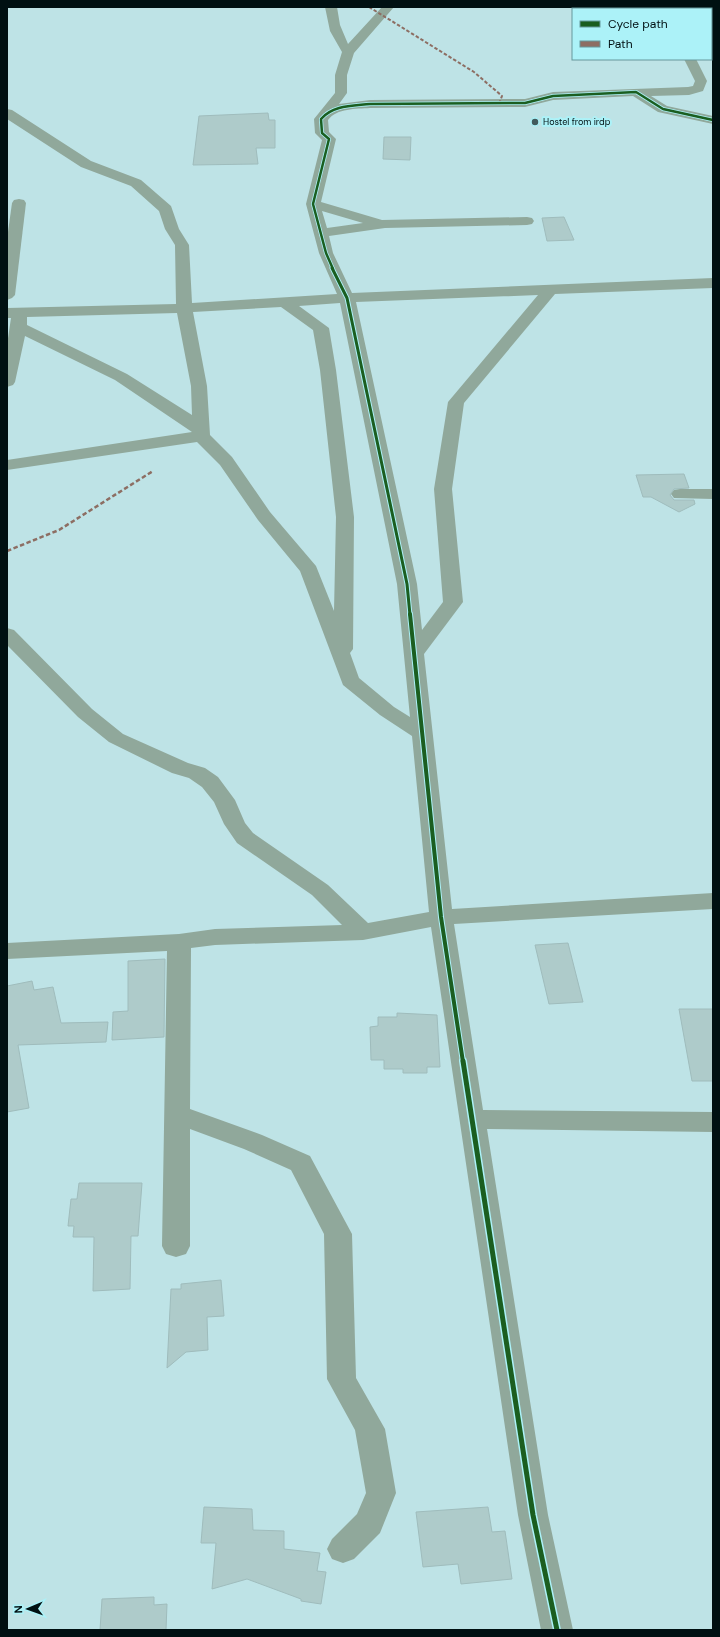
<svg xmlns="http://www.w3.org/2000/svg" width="720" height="1637" font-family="'DM Sans',sans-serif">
<rect width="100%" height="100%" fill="#bee3e6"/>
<g fill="#aecbca" stroke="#9fbcbc">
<path d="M268,113l1,7h6v28h-19l2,16 -65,1 6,-49z"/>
<path d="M384,137h27l-1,23 -27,-1z"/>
<path d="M564,217l10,23 -27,1 -5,-23z"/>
<path d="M684,474l5,14 -15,1 -4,6 4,5h20l1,4 -16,8 -28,-15h-8l-7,-22z"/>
<path d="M568,943l15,59 -34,2 -14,-59z"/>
<path d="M165,959l-1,78 -52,3 1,-28 15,-1v-50z"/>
<path d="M32,981l2,9 19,-3 8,36 47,-1 -2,20 -88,3 11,63 -22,4v-126z"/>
<path d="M679,1009h34v72h-21z"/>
<path d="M397,1013l40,2 3,52h-13v6h-24v-4h-19v-9h-13l-1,-33 8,-1v-9h19z"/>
<path d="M79,1183h63l-4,53h-7l-1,53 -37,2 1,-54h-21l1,-11h-6l3,-27h6z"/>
<path d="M221,1280l3,36 -17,1 1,33 -22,2 -19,16 4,-79h10v-5z"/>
<path d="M204,1507l48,2 1,21 31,1v18l36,4 -3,18 9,1 -5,32 -20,-3v-2l-54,-20 -35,10 4,-46h-15z"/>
<path d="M488,1507l4,25 13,-1 7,48 -51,5 -3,-20 -35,3 -7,-55z"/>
<path d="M154,1597v8l13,-1 -1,26h-66l2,-31z"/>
</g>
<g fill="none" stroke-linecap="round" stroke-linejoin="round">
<g fill="#90a89b" fill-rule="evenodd">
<path d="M325,7h12l3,18 8,19 34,-37h12l-40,46 -7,22v18l-8,11 31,-4 155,-1 28,-7 135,-5 5,-1 2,-5 -11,-22h12l11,22 -4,10 -14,4 -38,1 16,10 46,10v8l-55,-12 -25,-16 -80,4 -28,7 -155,1c-14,1 -33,0 -42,12l1,12 7,7 -15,63 61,18 145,-3 5,1 2,3 -2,3 -5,1 -142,3 -56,8 4,17 19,40 361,-15v10l-158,6 -91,109 -12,86 11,113 -39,52 28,255 261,-16v16l-259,15 29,186 230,2v20l-226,-3 61,386 25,115h-32l-23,-115 -87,-588 -68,13 -148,5 -24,3 -1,161 72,26 48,21 42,78 4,144 29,51 11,64 -16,40 -26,26 -11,4 -11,-4 -5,-10 5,-10 25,-25 9,-21 -11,-63 -28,-51 -3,-145 -33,-64 -47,-21 -54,-20v117l-4,8 -10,3 -10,-3 -4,-8 5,-295 -160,8v-16l172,-9 36,-5 127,-4 -30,-30 -75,-52 -13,-19 -10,-22 -12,-15 -13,-9 -17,-5 -63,-31 -31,-25 -71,-72v-17l7,2 78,79 31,25 65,29 17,5 13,9 17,23 10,23 8,10 75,52 40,38 61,-11 -17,-176 -32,-21 -37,-30 -43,-114 -42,-51 -38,-55 -23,-23 -190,28v-10l185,-28 -77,-52 -90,-44 -10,46 -2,3 -6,2v-42l4,-27h-4v-10l169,-4 -1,-59 -10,-16 -6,-18 -28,-25 -50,-19 -74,-48v-10l5,1 79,51 50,19 30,26 8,23 10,16 3,58 145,-9 -18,-41 -13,-49 16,-64 -7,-7 -1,-14 21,-26v-18l7,-23 -12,-21zM322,211l41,12 -36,5zM538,295l-90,107 -14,87 9,113 -21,28 -5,-46 -61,-282zM340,303l57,281 13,133 -16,-10 -35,-29 -9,-25 3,-4 1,-132 -18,-147 -7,-42 -30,-22zM281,307l32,23 7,40 16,147 -2,94 -18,-45 -46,-54 -38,-55 -22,-22 -3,-49 -14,-74zM177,313l14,73 1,29 -65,-41 -100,-49v-8z"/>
<rect x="659" y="7" width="12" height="2"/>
<rect x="711" y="22" width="2" height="8"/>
<path d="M19,199l5,1 2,3 -11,92 -3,3 -5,2v-61l5,-36 2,-3z"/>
<path d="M680,489h33v10l-39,-1 -3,-4 3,-4z"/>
</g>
<path stroke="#8d6e63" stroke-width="2" stroke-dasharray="3.5 2" stroke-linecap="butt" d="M369,7l105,65 28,24 -3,8"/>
<path stroke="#8d6e63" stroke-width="2.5" stroke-dasharray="4.5 2.5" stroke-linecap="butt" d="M7,551l52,-21 94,-59"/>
<g stroke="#acf2f8" stroke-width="4">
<path id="cycleway-far3" d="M333,269l-7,-16 -13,-49 16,-65 -7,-6 -1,-14c12,-14 31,-13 49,-15l155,-1 28,-7 83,-4 27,17 50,11"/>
</g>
<g stroke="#acf2f8" stroke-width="5">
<path id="cycleway-far2" d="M332,268l15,30 60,286 3,31"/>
</g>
<g stroke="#acf2f8" stroke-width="6">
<path id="cycleway-far1" d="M410,614l31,303 22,145"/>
</g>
<g stroke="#acf2f8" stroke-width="8">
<path id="cycleway" d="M463,1061l70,454 24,115"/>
</g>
<use href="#cycleway-far3" stroke="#1b5e20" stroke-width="2.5"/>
<use href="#cycleway-far2" stroke="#1b5e20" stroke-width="3"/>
<use href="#cycleway-far1" stroke="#1b5e20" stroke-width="4"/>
<use href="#cycleway" stroke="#1b5e20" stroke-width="5"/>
</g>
<circle fill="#425a5c" stroke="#acf2f8" stroke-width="1.5" cx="535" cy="122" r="4"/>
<g text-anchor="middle" stroke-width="4" stroke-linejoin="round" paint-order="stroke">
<g font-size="9" fill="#001012" stroke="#acf2f8" text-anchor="start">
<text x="543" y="125">Hostel from irdp</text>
</g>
</g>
<rect width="720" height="1637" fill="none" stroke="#001012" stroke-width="16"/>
<rect x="572" y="8" width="140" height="52" fill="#acf2f8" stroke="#67989c"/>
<rect x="580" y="21" width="20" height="6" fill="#1b5e20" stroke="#67989c"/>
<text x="608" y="28" font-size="12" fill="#001012">Cycle path</text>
<rect x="580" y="41" width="20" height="6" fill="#8d6e63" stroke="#67989c"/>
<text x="608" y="48" font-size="12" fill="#001012">Path</text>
<g transform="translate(28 1609) rotate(268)" stroke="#acf2f8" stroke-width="3" paint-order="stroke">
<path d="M0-3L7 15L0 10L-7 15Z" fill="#001012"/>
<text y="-6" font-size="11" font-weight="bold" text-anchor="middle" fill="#001012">N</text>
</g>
</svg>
